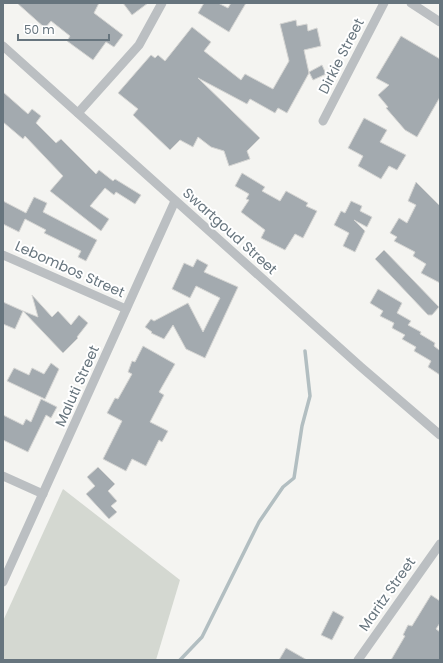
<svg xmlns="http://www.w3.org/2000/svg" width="443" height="663" font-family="Poppins,sans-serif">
<rect width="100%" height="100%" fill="#f4f4f1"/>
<path fill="#d4d8d1" d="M63,489l117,91 -24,80h-153v-39z"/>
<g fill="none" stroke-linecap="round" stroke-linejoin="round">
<path stroke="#b2bec1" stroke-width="3.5" d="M180,660l22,-23 57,-115 24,-35 11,-9 8,-52 8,-30 -5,-45"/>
</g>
<g fill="#a3aaaf" stroke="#d5d5d3">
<path d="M17,3h82l-5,10 29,22 -9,12 -8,-5 -13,18 -26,-19 3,-5 -19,-15 -6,7z"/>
<path d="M123,3h25l-16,12z"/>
<path d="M204,3h14l10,5 3,-5h15l-17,29 -31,-19z"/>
<path d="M296,20l1,6 10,-2 1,7 9,-3 4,18 -17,4 5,23 -22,40 -9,-5 -3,5 -25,-14 -3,5 -49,-26 62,60 -13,13 3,8 -21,7 -5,-15 -13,-4 -13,-10 -5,10 -13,-7 -10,10 -37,-35 5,-6 -20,-16 33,-38 4,3 3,-3 7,6 27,-34 19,15 -7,9 37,29 4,-6 28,15 16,-28 -9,-37z"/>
<path d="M401,36l39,23v38l-23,40 -12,-7 -19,-22 2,-1 -10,-12 11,-10 -13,-7z"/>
<path d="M322,65l4,9 -13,6 -4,-8z"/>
<path d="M3,92l25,22 4,-5 9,7 -5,7 20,20 5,-4 35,35 3,-4 14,11 2,-2 26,16 -6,9 -19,-12 -2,3 -9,-7 -15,18 19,13 -8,12 -51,-40 13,-15 -38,-40 -2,3 -20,-17z"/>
<path d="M364,118l23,12 -7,12 26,13 -9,15 -8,-4 -8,13 -23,-13 5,-10 -15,-8z"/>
<path d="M242,173l23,14 -3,4 18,10 6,-10 22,12 -2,3 11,5 -14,27 -8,-4 -10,16 -24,-12 4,-8 -24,-18 8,-12 -3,-1 3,-5 -14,-8z"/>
<path d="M416,182l24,24v77l-19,-10 5,-9 -13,-8 2,-4 -21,-11 3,-4 -7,-4 9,-15 8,5 9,-18 -8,-4z"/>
<path d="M34,197l13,6 -4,9 54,28 -11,21 -8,-4 3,-6 -37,-18 2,-3 -21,-11 -6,13 -16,-8v-23l23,12z"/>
<path d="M351,201l11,5 -2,5 12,6 -5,10 -13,-7 11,11 -10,21 -12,-6 6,-13 -15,-8 7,-14 4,2z"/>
<path d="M384,250l55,57 -7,8h-4l-53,-56z"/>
<path d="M197,259l11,6 -4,7 34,15 -33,71 -19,-9 -13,-24 -9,14 -13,-6 1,-1 -7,-5 6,-8 3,2 34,-18 15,29 17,-34 -24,-12 -6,12 -18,-9 12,-26 9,4z"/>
<path d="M378,289l24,14 -5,10 14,8 -3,4 13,7 -1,2 15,9 -1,3 5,4 1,-2v27l-12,-8 3,-6 -17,-10 2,-4 -14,-8 3,-4 -13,-7 2,-5 -14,-7 3,-5 -13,-8z"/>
<path d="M32,295l20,22 6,-6 13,14 8,-10 9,8 -11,14 1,1 -15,15 -40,-42 15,6z"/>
<path d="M3,302l20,9 -8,18 -12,-5z"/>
<path d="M143,346l32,18 -16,28 5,3 -14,27 18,9 -6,11 -3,-2 -13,26 -14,-7 -6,12 -23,-12 19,-38 -15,-8 8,-15 3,1 14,-25 -4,-2 4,-11 3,1z"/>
<path d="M51,363l8,6 -14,30 -38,-18 7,-13 15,7 3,-7 12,6z"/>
<path d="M41,399l16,8 -6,11 -5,-3 -18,37 -25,-12v-25l20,10 3,-6 5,3z"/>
<path d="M98,467l17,17 -7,7 9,10 -6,5 6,6 -8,7 -23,-25 9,-8 -8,-9z"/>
<path d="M431,595l9,6v22l-4,6 4,3v28h-49l14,-24 -2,-1 5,-10 4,1z"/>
<path d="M333,611l11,6 -12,23 -11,-5z"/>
<path d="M286,648l21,12h-28z"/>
</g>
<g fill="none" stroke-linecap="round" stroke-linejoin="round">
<g stroke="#bbbfc2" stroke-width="9">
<path d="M411,3l29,19"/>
<path d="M3,46l358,321 79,68"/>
<path d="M78,113l61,-68 23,-42"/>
<path d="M323,121l61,-118"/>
<path d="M3,255l123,54"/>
<path d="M3,476l40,18"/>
<path d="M3,582l172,-381"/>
<path d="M358,660l82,-116"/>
</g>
</g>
<g text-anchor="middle" stroke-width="4" stroke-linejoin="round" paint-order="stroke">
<g font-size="14" fill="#67757e" stroke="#fff">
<text transform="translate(341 56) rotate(-63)" y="5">Dirkie Street</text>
<text transform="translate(230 231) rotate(42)" y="5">Swartgoud Street</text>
<text transform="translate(70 269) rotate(24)" y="5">Lebombos Street</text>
<text transform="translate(77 386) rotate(-66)" y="5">Maluti Street</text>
<text transform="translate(387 594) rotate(-55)" y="5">Maritz Street</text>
</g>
</g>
<rect width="443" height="663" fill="none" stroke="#67757e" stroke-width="8"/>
<path d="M18 34v6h91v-6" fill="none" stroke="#67757e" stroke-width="2"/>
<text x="24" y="34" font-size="12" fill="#67757e" stroke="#ffffff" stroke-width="3" paint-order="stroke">50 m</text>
</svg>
